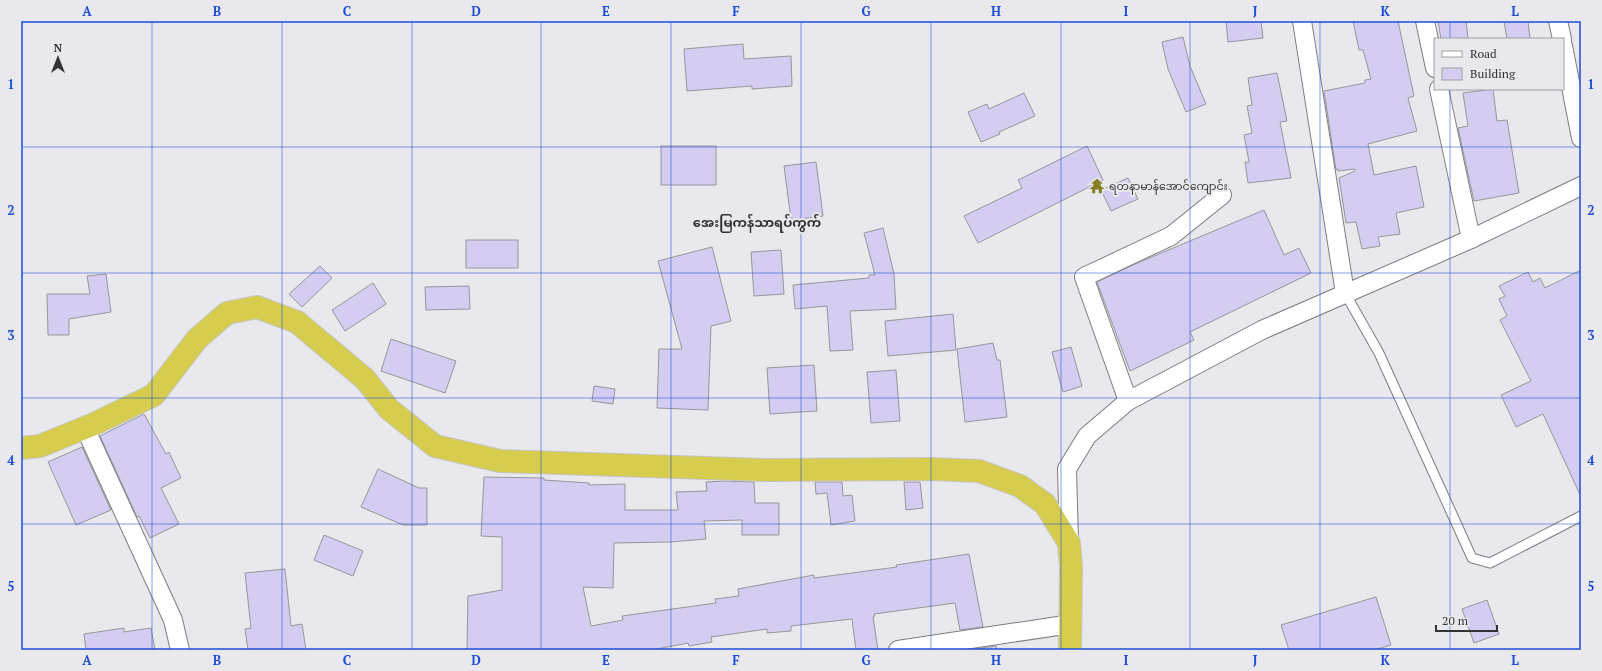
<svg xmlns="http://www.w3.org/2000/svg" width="1602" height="671" font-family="'PT Serif','Noto Sans Myanmar',serif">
<rect width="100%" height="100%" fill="#e9e8ec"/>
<g fill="#d4ccf1" stroke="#97969a">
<path d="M1226,21h35l2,17 -35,4z"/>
<path d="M1353,21h45l16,75 -6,2 9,33 -49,13 6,31 42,-9 8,41 -28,6 4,21 -22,3 2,9 -18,3 -6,-27 -10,1 -7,-45 16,-7v-2l-17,2v-2l-2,1 -12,-79 41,-8v-3l6,-1 -8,-29h-4z"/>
<path d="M1438,21h28l2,18h-27z"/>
<path d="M1504,21h24l2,18h-23z"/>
<path d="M1183,37l7,29 16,38 -20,8 -18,-43 -6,-27z"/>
<path d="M743,44l1,15 47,-3 1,30 -40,3v-3l-65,5 -3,-42z"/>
<path d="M1277,73l10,48 -7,1 11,56 -43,5 -3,-21h4l-5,-27 8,-2 -5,-27 5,-1 -4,-27z"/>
<path d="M1493,89l4,32 10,-1 12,73 -45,8 -16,-73 10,-2 -5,-33z"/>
<path d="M1024,93l11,23 -36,16 1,2 -19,8 -13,-30 19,-8 2,5z"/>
<rect x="661" y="146" width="55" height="39"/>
<path d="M1087,146l16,34 -125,63 -14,-27 58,-28 -4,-8z"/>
<path d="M816,162l7,54 -32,4 -7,-54z"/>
<path d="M1128,178l10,21 -27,12 -10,-21z"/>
<path d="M1264,210l20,45 15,-7 12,25 -121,59 4,8 -64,31 -33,-89 38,-18z"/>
<path d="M883,228l11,46 2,35 -46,2 3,39 -23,1 -3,-45 -32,3 -2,-24 76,-7v-3h6l-11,-42z"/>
<rect x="466" y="240" width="52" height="28"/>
<path d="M712,247l19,74 -20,5 -3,84 -51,-2 2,-59h23l-24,-88z"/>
<path d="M781,250l3,44 -30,2 -3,-44z"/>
<path d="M320,266l12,12 -30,29 -13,-13z"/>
<path d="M1581,270v227l-38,-83 -27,13 -15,-32 30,-14 -31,-61 7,-4 -8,-17 6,-3 -6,-10 29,-14 5,10 7,-4 5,10z"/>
<path d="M106,274l5,38 -42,7v16h-21l-1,-41h43l-3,-18z"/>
<path d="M373,283l13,21 -41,27 -13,-21z"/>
<path d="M469,286l1,23 -44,1 -1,-23z"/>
<path d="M953,314l3,36 -68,6 -3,-35z"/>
<path d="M391,339l65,22 -11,32 -64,-22z"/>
<path d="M993,343l4,17h3l7,57 -42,5 -8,-73z"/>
<path d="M1071,347l11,39 -19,6 -11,-40z"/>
<path d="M814,365l3,46 -47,3 -3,-46z"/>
<path d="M896,370l4,51 -29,2 -4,-51z"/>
<path d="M594,386l21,3 -2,15 -21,-3z"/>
<path d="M144,414l22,40 3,-2 12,26 -20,10 18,36 -29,14 -11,-22 -2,1 -37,-81z"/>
<path d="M82,447l29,63 -35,15 -28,-63z"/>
<path d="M378,469l41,19h8v37h-24l-42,-18z"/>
<path d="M484,477l60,1v2l45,3v2l36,-1v26h53l-2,-18 31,-1 -1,-9 19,-1 29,1 1,21h24v32h-37v-15l-38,1 2,18 -36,3 -56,1 -1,45 -30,-1 8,39 32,-6 -1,-4 94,-13 -1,-4 24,-3 -1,-7 76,-14v3l83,-11 -1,-2 73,-11 14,73 -23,3 -5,-27 -81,11 1,2 -2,1 5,33h-22l-4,-31 -61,7v5l-24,2v-4l-56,8 1,5 -23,4 -1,-3 -37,7h-184l1,-54 34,-6v-53l-21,-1z"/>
<path d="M815,482h27l1,14 9,-1 3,26 -24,4 -4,-32 -11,1z"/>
<path d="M904,482h16l3,26 -17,2z"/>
<path d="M324,535l39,16 -10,25 -39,-16z"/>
<path d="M285,569l6,57 11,-2 4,26h-58l-3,-21 6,-1 -6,-55z"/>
<path d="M1376,597l15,48 -17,5h-85l-8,-25z"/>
<path d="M1487,600l12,34 -25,9 -12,-34z"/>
<path d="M124,628v4l27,-4 4,22h-69l-2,-16z"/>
<path d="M996,646l1,4h-28z"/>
</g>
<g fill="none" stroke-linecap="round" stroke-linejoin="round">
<g stroke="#7d7c80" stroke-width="11">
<path id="service" d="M1345,293l34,60 93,205 18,5 91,-47"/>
</g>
<g stroke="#7d7c80" stroke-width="20">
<g id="minor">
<path d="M1302,21l43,272"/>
<path d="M1425,21l10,47"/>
<path d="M1558,21l4,18"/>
<path d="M1563,46l18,92"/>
<path d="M1439,89l32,150"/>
<path d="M1128,401l-44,-124 87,-41 51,-41"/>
<path d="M85,428l88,192 7,30"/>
<path d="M1069,543l-2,-74 20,-33 41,-35 134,-71 209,-91 110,-53"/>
<path d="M898,650l173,-26"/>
</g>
</g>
<g stroke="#c6c5c6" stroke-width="24">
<path id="trunk" d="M21,448l19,-2 54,-22 60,-29 43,-56 30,-26 30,-6 40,15 68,57 24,30 46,37 65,15 267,9 164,-1 48,2 41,15 25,18 24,39 2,23 -1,84"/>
</g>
<use href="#service" stroke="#fff" stroke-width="9"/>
<use href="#minor" stroke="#fff" stroke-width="18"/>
<use href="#trunk" stroke="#d6cc4e" stroke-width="22"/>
</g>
<path fill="none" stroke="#1d4ed8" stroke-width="1" stroke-opacity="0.55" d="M152,21v629M282,21v629M412,21v629M541,21v629M671,21v629M801,21v629M931,21v629M1061,21v629M1190,21v629M1320,21v629M1450,21v18M1450,89v561M21,147h1560M21,273h1560M21,398h1560M21,524h1560"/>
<defs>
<g id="temple-bare" transform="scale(1.2)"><path d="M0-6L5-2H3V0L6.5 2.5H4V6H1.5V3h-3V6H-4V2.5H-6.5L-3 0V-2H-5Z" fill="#867e25" stroke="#e9e8ec" stroke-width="2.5" paint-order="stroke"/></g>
</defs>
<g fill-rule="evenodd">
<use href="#temple-bare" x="1097" y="186"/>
</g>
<g text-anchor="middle" stroke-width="4" stroke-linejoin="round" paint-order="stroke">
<g font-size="11" fill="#323133" stroke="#e9e8ec" text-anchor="start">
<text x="1109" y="190">ရတနာမာန်အောင်ကျောင်း</text>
</g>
<g font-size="13" font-weight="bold" fill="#323133" stroke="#e9e8ec">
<text x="757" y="227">အေးမြကန်သာရပ်ကွက်</text>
</g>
</g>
<rect width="1602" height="671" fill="none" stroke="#e9e8ec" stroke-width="44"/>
<rect x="1434" y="38" width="130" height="52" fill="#e9e8ec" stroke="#a09fa2"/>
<rect x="1442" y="51" width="20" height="6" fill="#ffffff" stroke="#a09fa2"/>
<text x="1470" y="58" font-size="12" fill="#323133">Road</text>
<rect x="1442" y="68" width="20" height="12" fill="#d4ccf1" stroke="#a09fa2"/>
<text x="1470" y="78" font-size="12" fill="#323133">Building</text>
<g transform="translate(58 58)" stroke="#e9e8ec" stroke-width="3" paint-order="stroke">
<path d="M0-3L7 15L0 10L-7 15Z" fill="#323133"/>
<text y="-6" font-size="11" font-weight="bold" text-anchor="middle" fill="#323133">N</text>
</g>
<path d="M1436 625v6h61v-6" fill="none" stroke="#323133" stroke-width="2"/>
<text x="1442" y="625" font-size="12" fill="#323133" stroke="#e9e8ec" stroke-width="3" paint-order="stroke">20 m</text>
<rect x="22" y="22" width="1558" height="627" fill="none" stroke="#1d4ed8" stroke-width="1.5"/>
<g font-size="13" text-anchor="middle" font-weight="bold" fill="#1d4ed8">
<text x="87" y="16">A</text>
<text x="217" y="16">B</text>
<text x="347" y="16">C</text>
<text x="476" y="16">D</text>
<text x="606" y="16">E</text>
<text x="736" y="16">F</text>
<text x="866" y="16">G</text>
<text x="996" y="16">H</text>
<text x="1126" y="16">I</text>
<text x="1255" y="16">J</text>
<text x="1385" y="16">K</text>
<text x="1515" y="16">L</text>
<text x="11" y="89">1</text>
<text x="1591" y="89">1</text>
<text x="11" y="215">2</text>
<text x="1591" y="215">2</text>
<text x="11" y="340">3</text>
<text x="1591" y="340">3</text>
<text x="11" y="465">4</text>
<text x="1591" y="465">4</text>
<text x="11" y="591">5</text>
<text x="1591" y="591">5</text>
<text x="87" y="665">A</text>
<text x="217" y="665">B</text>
<text x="347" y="665">C</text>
<text x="476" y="665">D</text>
<text x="606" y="665">E</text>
<text x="736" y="665">F</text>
<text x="866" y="665">G</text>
<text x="996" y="665">H</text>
<text x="1126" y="665">I</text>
<text x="1255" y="665">J</text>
<text x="1385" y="665">K</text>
<text x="1515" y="665">L</text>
</g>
</svg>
